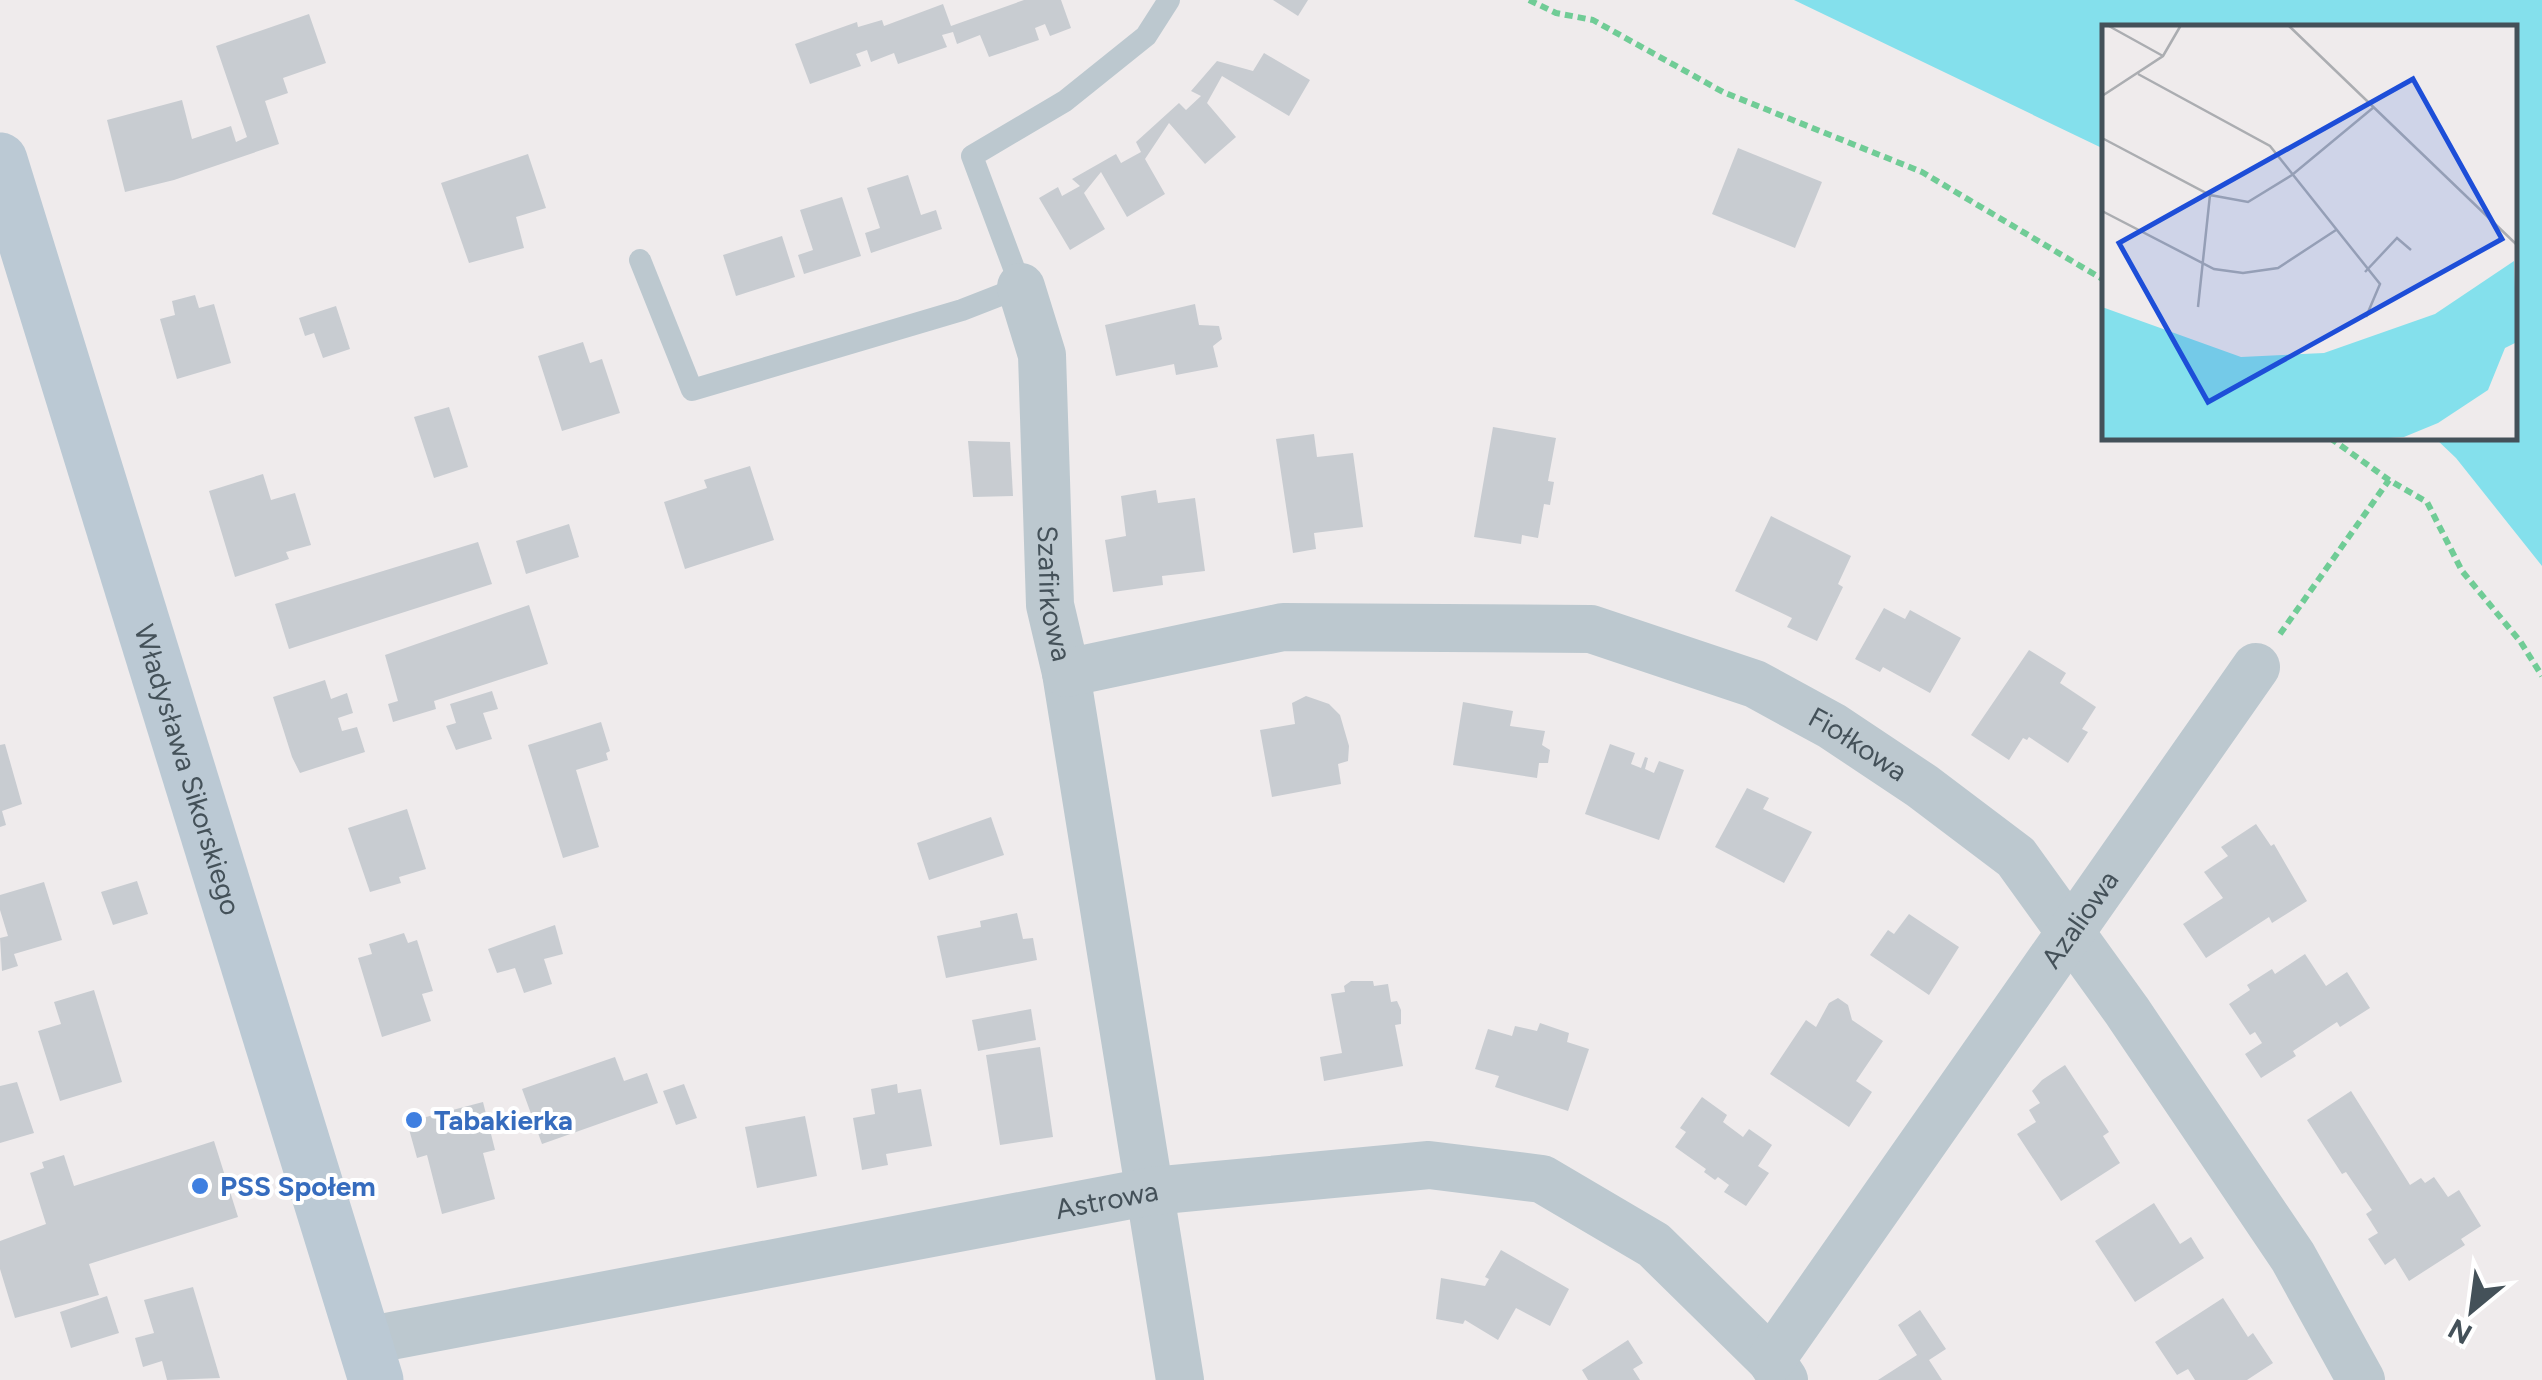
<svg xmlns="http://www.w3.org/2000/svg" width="2542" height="1380" font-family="Figtree,sans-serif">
<rect width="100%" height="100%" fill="#efebec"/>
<path fill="#84e0ec" d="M1794,0h748v566l-86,-108 -21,-20h79v-410h-410v121z"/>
<g fill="#c8ccd1">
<path d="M1024,0h37l10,28 -21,8 -5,-12 -10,4 4,12 -50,17 -9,-22 -23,9 -4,-12 -11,3 5,12 -49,17 -4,-11 -23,9 -4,-12 -11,4 5,12 -51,18 -15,-40 62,-22 1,5 24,-7 2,6 59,-22 8,22z"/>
<path d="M1273,0h35l-10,16z"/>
<path d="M309,14l17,49 -43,15 5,15 -23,8 14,43 -105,36 -49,12 -18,-72 75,-20 10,39 39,-13 5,16 11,-5 -31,-91z"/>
<path d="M1264,53l46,27 -21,36 -67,-40 -15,27 29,34 -31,27 -36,-41 -24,36 20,35 -38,23 -26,-45 -17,21 21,36 -35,21 -31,-52 19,-11 4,9 18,-10 -8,-7 44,-25 5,9 20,-11 -5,-10 43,-39 7,7 15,-14 -10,-5 26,-30 36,10z"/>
<path d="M1738,148l84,34 -27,66 -83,-34z"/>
<path d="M528,154l18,54 -30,9 8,31 -55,15 -28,-80z"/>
<path d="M908,175l13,40 15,-5 6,19 -71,24 -6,-20 15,-5 -13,-40z"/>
<path d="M842,197l19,59 -57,18 -6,-19 15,-5 -13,-40z"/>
<path d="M782,236l13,41 -59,19 -13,-41z"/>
<path d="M195,295l4,13 15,-4 17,59 -54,16 -17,-60 15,-4 -3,-14z"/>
<path d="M1195,304l4,21 20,1 3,13 -9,7 5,21 -42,8 -2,-11 -58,12 -11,-51z"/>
<path d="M336,306l14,43 -27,9 -9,-25 -9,3 -6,-18z"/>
<path d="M583,342l7,21 12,-4 18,54 -58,18 -24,-75z"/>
<path d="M449,407l19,60 -34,11 -20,-61z"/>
<path d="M1493,427l63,11 -8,43 6,1 -4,23 -6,-1 -6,34 -16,-3 -1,9 -47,-7z"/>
<path d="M1314,434l3,23 36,-4 10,74 -49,6 2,16 -23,4 -17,-114z"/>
<path d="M968,441l42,1 3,54 -40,1z"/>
<path d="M750,466l24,74 -89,29 -21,-67 43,-14 -3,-8z"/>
<path d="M263,474l8,26 24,-7 16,52 -25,7 3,7 -54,18 -26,-86z"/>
<path d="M1156,490l2,13 37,-5 10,73 -43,5 1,9 -50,7 -8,-52 21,-4 -5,-40z"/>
<path d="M1771,516l80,40 -13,28 5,3 -26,54 -30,-14 5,-9 -57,-27z"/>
<path d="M569,524l10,33 -53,17 -10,-33z"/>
<path d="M478,542l14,42 -203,65 -14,-45z"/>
<path d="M529,605l19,59 -114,37 2,8 -43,13 -5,-18 10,-3 -13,-46z"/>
<path d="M1884,608l21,11 5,-9 51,28 -31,55 -47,-26 -3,5 -25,-13z"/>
<path d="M2029,650l37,23 -6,10 36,24 -14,22 6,3 -20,31 -39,-26 -2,3 -4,-2 -14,22 -38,-25z"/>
<path d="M325,680l6,19 16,-6 6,20 -15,5 4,13 15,-4 8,25 -65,21 -8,-16 -19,-60z"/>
<path d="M492,691l6,18 -15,4 9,26 -36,11 -10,-24 10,-3 -6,-19z"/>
<path d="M1306,696l23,8 11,11 9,31 -1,15 -10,3 3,20 -69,13 -12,-67 35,-6 -3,-21z"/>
<path d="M1463,702l50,9 -3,15 35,5 -3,14 8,5 -2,13h-9l-2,15 -84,-13z"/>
<path d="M601,722l9,29 -4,2 2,7 -32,10 23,77 -36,11 -35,-113z"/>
<path d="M5,744l17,60 -20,7 4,14 -6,2v-82z"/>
<path d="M1610,744l25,9 -4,11 10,4 4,-11 3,1 -3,11 9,4 5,-12 25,9 -25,70 -74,-26z"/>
<path d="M1747,788l22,10 -6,11 49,23 -28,51 -69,-36z"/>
<path d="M407,809l19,60 -27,8 2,6 -31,9 -22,-64z"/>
<path d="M991,817l13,38 -75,25 -12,-37z"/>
<path d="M2256,824l15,22 3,-2 33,57 -35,22 -3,-6 -63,41 -23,-34 40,-26 -19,-26 24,-16 -7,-9z"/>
<path d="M137,881l11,33 -35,11 -12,-33z"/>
<path d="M44,882l18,58 -48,14 4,12 -16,5 -2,-33 8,-2 -8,-26v-15z"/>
<path d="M1017,913l6,26 10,-1 4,22 -91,18 -9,-42 44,-9 -1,-6z"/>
<path d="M1909,914l50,33 -30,48 -59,-40 18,-25 6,4z"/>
<path d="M555,925l8,29 -19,5 8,25 -28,9 -9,-25 -18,5 -9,-24z"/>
<path d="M404,933l4,10 9,-3 16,51 -11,3 9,27 -49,16 -24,-79 14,-4 -3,-10z"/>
<path d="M2305,954l21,32 21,-14 23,36 -30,19 -3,-5 -44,29 3,5 -35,22 -16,-24 17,-11 -7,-11 -5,3 -21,-31 21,-14 -3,-5 25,-16 3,5z"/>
<path d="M1351,981h22l1,5 14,-2 3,18 6,-1 4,9v14l-6,1 8,41 -79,15 -4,-24 22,-4 -11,-59 14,-2 -1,-6z"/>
<path d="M94,990l28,92 -62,19 -22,-70 23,-7 -7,-22z"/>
<path d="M1838,998l10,7 4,15 31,21 -27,40 16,11 -23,35 -79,-53 36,-54 10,7 13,-24z"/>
<path d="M1031,1009l5,31 -58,11 -6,-31z"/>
<path d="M1540,1023l29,10 -2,9 22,7 -21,62 -73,-24 4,-11 -24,-7 13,-40 24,7 3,-10 22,5z"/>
<path d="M1040,1047l13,90 -53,8 -14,-90z"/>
<path d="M615,1057l9,24 23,-8 11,30 -116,41 -20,-55z"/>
<path d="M2065,1065l44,67 -6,4 17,27 -59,38 -44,-67 19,-12 -7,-12 11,-7 -8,-12 10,-11z"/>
<path d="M17,1082l17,51 -34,10v-57z"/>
<path d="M684,1084l13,34 -21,7 -13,-34z"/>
<path d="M897,1084l1,9 23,-4 11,57 -46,8 2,11 -26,5 -9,-52 22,-4 -4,-25z"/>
<path d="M2351,1091l59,94 11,-7 4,5 9,-6 14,20 11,-7 22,36 -20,13 4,6 -56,36 -14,-23 -10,7 -17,-26 10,-6 -12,-19 6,-4 -26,-38 -4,2 -35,-54z"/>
<path d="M1702,1097l25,18 -4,7 20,15 6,-8 23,16 -14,21 11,7 -23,33 -22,-14 5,-7 -11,-8 -3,3 -11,-8 2,-3 -31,-22 11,-15 -6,-4z"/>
<path d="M483,1102l12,48 -12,3 12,46 -53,15 -15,-59 -10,3 -10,-36z"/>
<path d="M805,1116l12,60 -60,12 -12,-61z"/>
<path d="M214,1141l24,76 -149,47 10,31 -84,23 -15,-49v-28l46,-17 -16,-51 14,-5 -2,-6 22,-7 10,31z"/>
<path d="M2154,1203l26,41 11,-7 13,21 -69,44 -40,-61z"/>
<path d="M1501,1250l68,39 -19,37 -34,-18 -18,32 -33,-20 -2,4 -27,-5 5,-41 44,8 4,-7 -4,-2z"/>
<path d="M193,1287l27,91 -53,2 -5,-19 -19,6 -8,-29 19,-5 -10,-33z"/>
<path d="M107,1296l12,37 -48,15 -11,-36z"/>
<path d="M2223,1298l25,39 5,-4 20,30 -26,17h-52l-7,-11 -11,6 -22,-33z"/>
<path d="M1920,1310l26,39 -17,11 13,20h-64l39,-25 -19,-30z"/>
<path d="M1628,1340l15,23 -10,6 7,11h-52l-6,-10z"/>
</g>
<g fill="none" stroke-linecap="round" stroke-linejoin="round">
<g stroke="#70cc96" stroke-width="6" stroke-dasharray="8 5" stroke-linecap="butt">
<path d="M1529,0l27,13 37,7 130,72 199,80 182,108"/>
<path d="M2330,438l59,42 38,22 35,69 58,70 22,35"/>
<path d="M2280,634l109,-154"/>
</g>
<path stroke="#bcc8cf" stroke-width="22" d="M640,260l52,130 270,-80 59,-23 -49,-131 93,-55 81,-65 23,-36"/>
<g stroke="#bcc8cf" stroke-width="48">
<path id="s1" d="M1021,287l21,68 8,250 16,68 114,707"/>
<path id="s2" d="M1066,673l217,-46 308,2 164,55 77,42 90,60 94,71 111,154 166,246 68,123"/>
<path id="s3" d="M365,1341l787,-150 277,-26 113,14 112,66 117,115 13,20"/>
<path id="s4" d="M1771,1360l485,-693"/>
</g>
<path stroke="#bbc9d4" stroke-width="55" id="s5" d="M0,160l376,1220"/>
</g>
<g fill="#3f7fe0" stroke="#fff" stroke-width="4">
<circle cx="414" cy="1120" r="10"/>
<circle cx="200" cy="1186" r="10"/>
</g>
<g text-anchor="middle" stroke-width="8" stroke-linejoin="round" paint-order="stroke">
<g font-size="28" fill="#445159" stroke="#fff">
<text dy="10" stroke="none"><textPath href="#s1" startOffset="310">Szafirkowa</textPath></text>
<text dy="10" stroke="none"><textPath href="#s2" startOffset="822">Fiołkowa</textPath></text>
<text dy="10" stroke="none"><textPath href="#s5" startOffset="638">Władysława Sikorskiego</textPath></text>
<text dy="10" stroke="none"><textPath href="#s4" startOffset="538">Azaliowa</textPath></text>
<text dy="10" stroke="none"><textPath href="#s3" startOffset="755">Astrowa</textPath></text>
</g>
<g font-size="28" font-weight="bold" fill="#366cbe" stroke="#fff" text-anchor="start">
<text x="434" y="1130">Tabakierka</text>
<text x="220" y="1196">PSS Społem</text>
</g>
</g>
<g transform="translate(2102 25)">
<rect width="415" height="415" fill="#efebec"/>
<path d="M412,236l3,81 -12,6 -17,42 -50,33 -34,14 -47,3h-255v-133l139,50 83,-4 111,-39z" fill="#84e0ec"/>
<path fill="none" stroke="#abadb1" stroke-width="2.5" d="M5,0l56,31M186,0l229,220M36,49l132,72 110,138 -14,33M0,71l61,-40 18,-31M0,113l108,57 38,7 44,-27 82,-68M0,186l112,58 29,4 35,-5 58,-38M263,247l32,-34 14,12M96,282l12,-112"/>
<path fill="#1d4ed8" fill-opacity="0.15" stroke="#1d4ed8" stroke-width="5" d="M311,54l89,160 -294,163 -89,-159z"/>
<rect width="415" height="415" fill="none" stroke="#445159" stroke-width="5"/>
</g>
<g transform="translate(2472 1310) rotate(209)" stroke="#ffffff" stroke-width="8" paint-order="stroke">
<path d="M0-8L18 38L0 25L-18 38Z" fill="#445159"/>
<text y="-15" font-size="28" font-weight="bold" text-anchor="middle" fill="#445159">N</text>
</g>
</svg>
